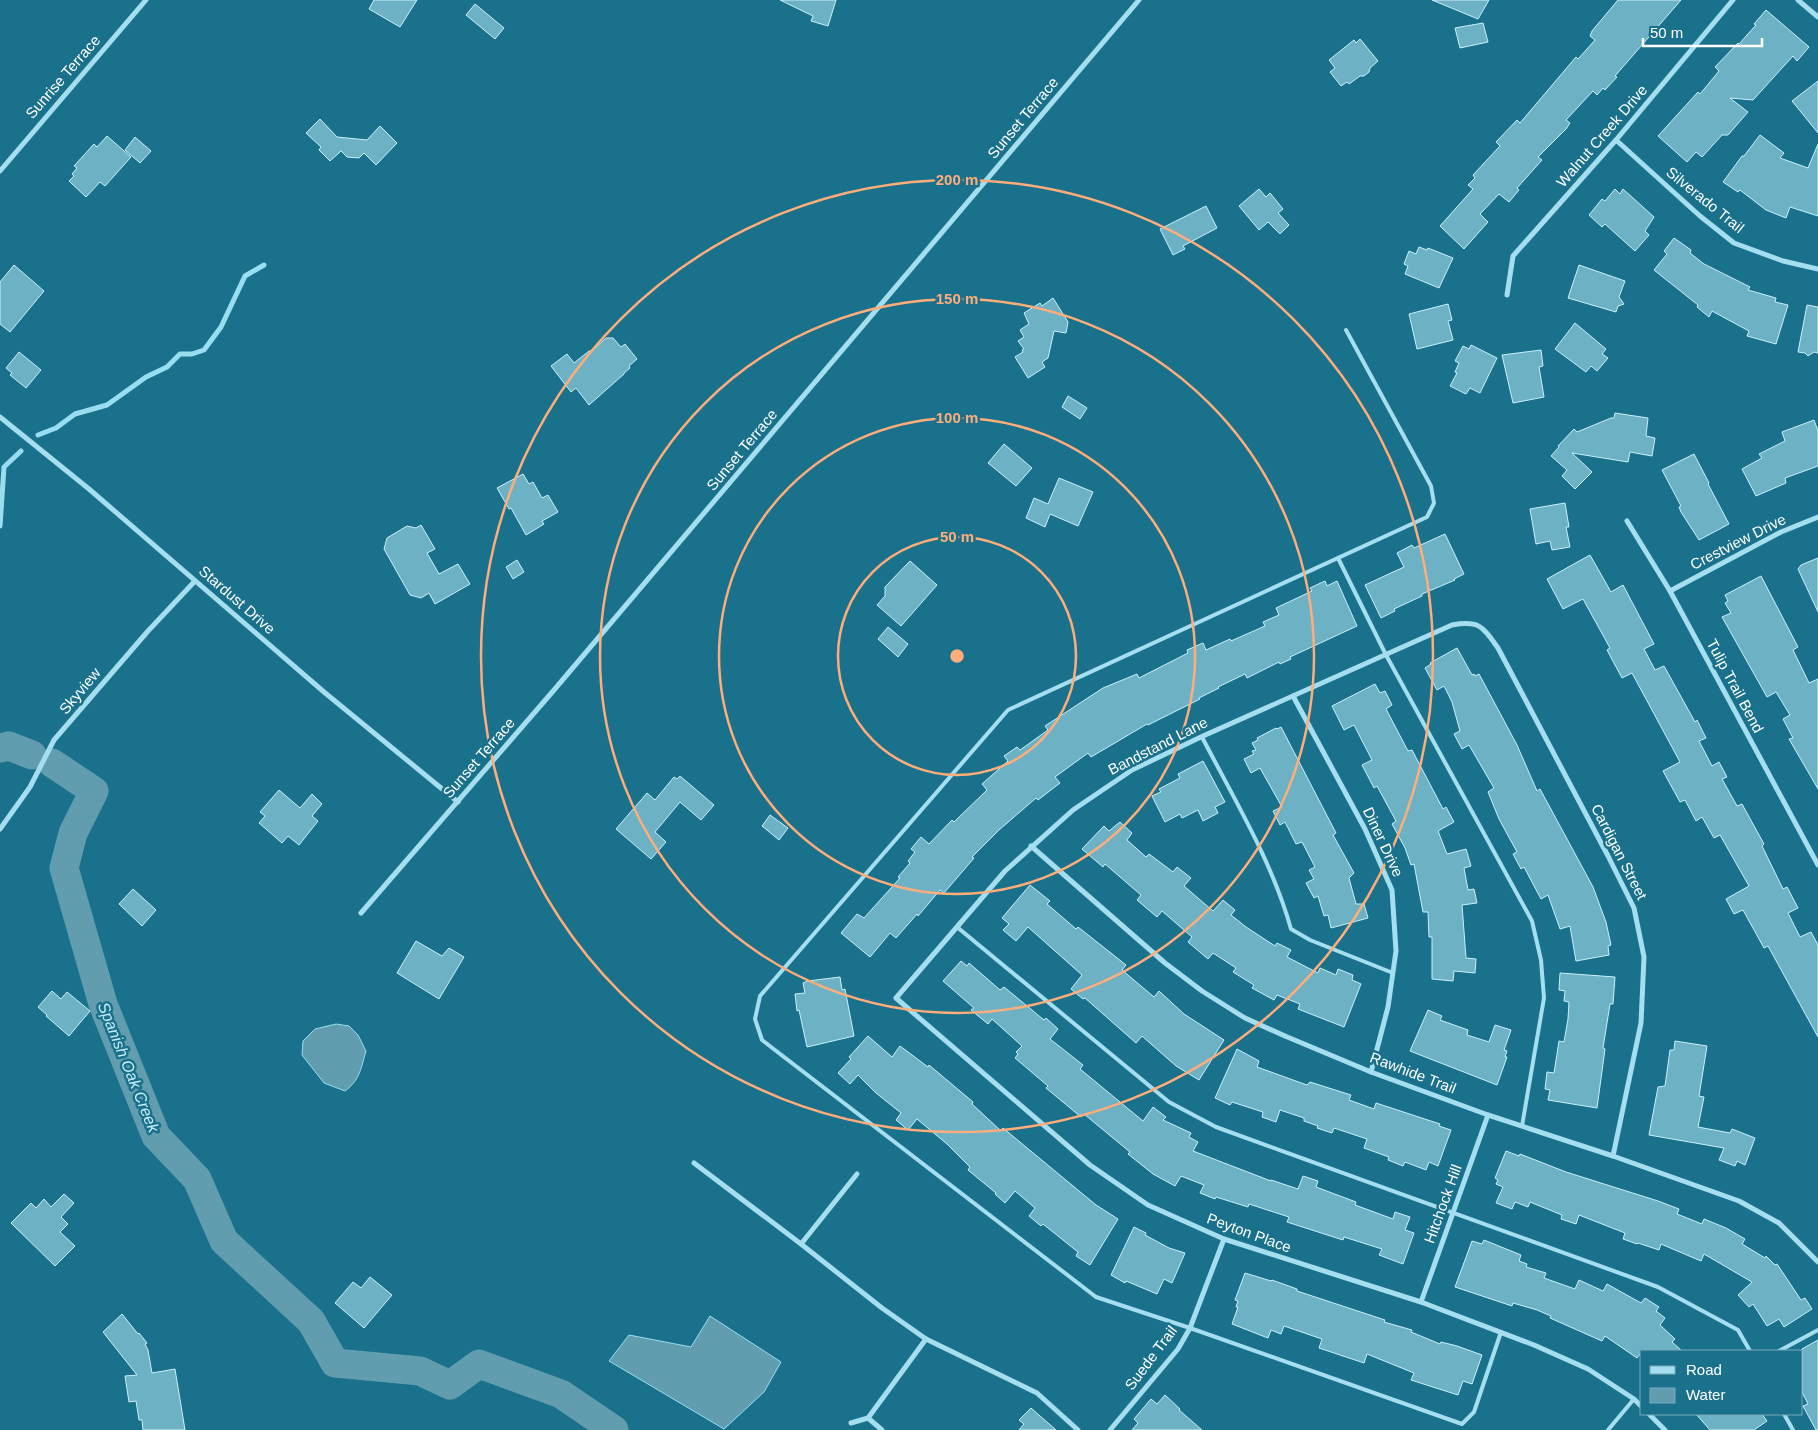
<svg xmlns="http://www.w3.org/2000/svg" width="1818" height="1430" font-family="Helvetica,sans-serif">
<rect width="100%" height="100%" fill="#1a718c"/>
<g fill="#619daf" stroke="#98def0">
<path d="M336,1024l13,2 9,9 8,16c-5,17 -6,29 -21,40l-21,-8 -22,-28 1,-14 12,-12z"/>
<path d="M710,1316l71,46 -17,30 -40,37 -115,-68 20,-26 62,12z"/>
</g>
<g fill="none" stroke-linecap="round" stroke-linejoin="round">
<g stroke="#98def0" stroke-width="5">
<path d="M38,435l18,-7 19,-14 32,-9 39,-28 21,-10 13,-13h12l12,-4 17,-23 24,-51 19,-11"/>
<path d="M0,526l4,-59 17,-16"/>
</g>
<g stroke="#619daf" stroke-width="29">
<path d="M0,748l9,-2 23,9"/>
<path d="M52,763l42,28 -21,42 -9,35 39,136 53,132 41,43 27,62 87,80 24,42 85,8 30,14 29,-21 82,30 53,36"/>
</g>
</g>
<g fill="#6db1c5" stroke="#cbf0fa">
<path d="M374,0h43l-17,27 -31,-18z"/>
<path d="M780,0h56l-8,26 -17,-5 2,-5z"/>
<path d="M1432,0h57l-11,19z"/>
<path d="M1618,0h63l-66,76 2,1 -12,13 -2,-2 -6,7 -4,-4 -27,29 4,3 -4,6 -28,28 4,3 -25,28 2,2 -10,12 -10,-8 -19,20 8,8 -24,27 -24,-23 33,-37 -5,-4 7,-7 -2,-3 27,-29 -4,-4 21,-22 3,3 56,-66 2,2 17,-19 -5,-4 2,-5z"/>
<path d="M475,4l29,24 -9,11 -29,-24z"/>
<path d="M1766,10l43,37 -12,14 -4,-5 -40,44 -23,-2 18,14 -20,23h-6l-20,22 -6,-5 -9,10 -29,-26 40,-44 2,2 19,-23 -4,-4 23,-24 1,1 17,-19 -2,-1z"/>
<path d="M1483,23l5,19 -28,6 -5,-20z"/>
<path d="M1360,39l18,22 -8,7 -1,4 -5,4h-4l-11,8 -2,-2 -6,4 -11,-14 5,-4 -6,-8 25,-20 2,3z"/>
<path d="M1818,81v52l-26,-32z"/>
<path d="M320,119l17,18 30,3 13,-14 17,17 -21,22 -12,-12 -5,5 -12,-1 -6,-6 -11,10 -11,-11 2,-3 -15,-14z"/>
<path d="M1760,135l24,18 -4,5 28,10 10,-24v72l-28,-9 -4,11 -20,-8 -26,-20 -2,2 -15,-10 19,-26h2z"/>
<path d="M107,136l24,21 -26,29 -5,-4 -14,15 -17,-16 5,-5 -2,-2 5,-6 -3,-2 20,-22 3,3z"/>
<path d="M135,137l16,14 -11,12 -15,-13z"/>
<path d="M1259,189l7,8 4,-4 13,16 -5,4 11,12 -9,9 -12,-12 -9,8 -20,-24z"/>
<path d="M1615,189l5,5 3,-5 31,28 -9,14 4,4 -14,16 -30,-27 -3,3 -13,-12 13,-16 3,2z"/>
<path d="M1206,206l11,22 -34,18 2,3 -12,6 -13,-26z"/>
<path d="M1674,238l17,12 -1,3 14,11 46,23 -2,3 28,8 -1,4 13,3 -12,39 -29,-8 2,-5 -37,-20 -3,6 -12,-10 1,-2 -44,-35 13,-16 -3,-3z"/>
<path d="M1419,247l8,3 1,-2 25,10 -14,30 -34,-14 3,-8 -4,-2 5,-13 7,3z"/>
<path d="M14,265l30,26 -34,41 -10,-8v-42z"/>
<path d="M1579,265l46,16 -6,16 5,7 -6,2 -2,6 -48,-14z"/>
<path d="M1053,298l15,24 -2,11 -12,-2 -6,27 -6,4 3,5 -17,11 -13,-21 8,-5 -1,-2 2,-1 -6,-8 6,-4 -4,-7 9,-6 -5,-11 16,-10 2,3z"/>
<path d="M1448,304l4,16 -4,1 5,19 -36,9 -8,-35z"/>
<path d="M1807,305l11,2v46l-4,-1 -6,4 -3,-3 -7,-1z"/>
<path d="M1575,323l31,26 -4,5 6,4 -11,13 -6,-5 -5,6 -31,-23z"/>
<path d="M606,338h7l8,9 4,-3 12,15 -8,7 1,2 -6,5v1l-35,31 -13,-17 -5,4 -20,-26 16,-12 7,9 15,-12h3z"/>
<path d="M1471,345l26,13 -17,35 -10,-5 -4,6 -16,-8 7,-13 -2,-1 4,-9 -4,-2 8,-15 6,3z"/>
<path d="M1541,350l2,16 -4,1 5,30 -31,6 -11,-48z"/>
<path d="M19,352l22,18 -15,18 -16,-13 2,-2 -6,-5z"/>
<path d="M1068,396l19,12 -7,11 -18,-12z"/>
<path d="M1615,413l33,5 -2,18 9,2 -3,18 -22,-4 -2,10 -56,-9 20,19 -17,17 -13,-13 5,-6 -16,-14 8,-9 -1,-1 16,-17 3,3 34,-14h3z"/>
<path d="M1814,420l4,11v35l-33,12 1,5 -30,13 -14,-27 20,-11 -3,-4 26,-13 -3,-9z"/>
<path d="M1004,444l28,24 -16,18 -28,-23z"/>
<path d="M1694,454l15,29 -1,1 21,40 -30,16 -18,-28 -2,-5 2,-1 -19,-36z"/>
<path d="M523,474l6,10 4,-2 9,16 6,-3 10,17 -16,9 2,3 -18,11 -15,-27 -2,1 -12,-21z"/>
<path d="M1059,478l34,14 -15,34 -28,-12 -5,13 -19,-9 8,-20 14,6z"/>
<path d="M1565,503l4,24h-3l4,20 -18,3 -2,-9 -14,3 -6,-35z"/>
<path d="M421,525l14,24 -8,4 12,21 19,-10 12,20 -35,20 -6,-11 -8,5 -11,-3 -26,-46 3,-11 20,-12 9,2z"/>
<path d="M1445,534l19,40 -10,5 1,1 -33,14v2l-28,13 1,2 -14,7 -16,-33 39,-18 -7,-14 15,-8 2,3z"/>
<path d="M1590,555l21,37 12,-7 31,59 -10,5 11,21 9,-4 31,56 2,-2 9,18 -7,3 13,25 7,-4 8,15 -5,2 15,27 5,-2 22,40 -2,2 21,43 4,-2 11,21 -10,5 12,24 11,-5 7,13v92l-50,-91 -4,2 -21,-38 -9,4 -8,-15 23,-13 -29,-51 -6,3 -12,-21 -6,4 -11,-21 -5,2 -17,-31 17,-9 -48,-89 -10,5 -15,-28 3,-2 -27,-49 -20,10 -16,-30z"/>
<path d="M1818,558v54l-20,-43 3,-4z"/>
<path d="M517,560l7,12 -11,7 -7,-12z"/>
<path d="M910,561l27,24 -36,41 -24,-21 8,-9v-9z"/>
<path d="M1761,576l37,71 -5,3 16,33 9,-4v110l-29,-50 4,-1 -10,-19 7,-4 -14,-23 -9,5 -45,-80 9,-4 -6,-10 3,-2 -3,-6z"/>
<path d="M1325,581l2,5 10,-5 20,45 -67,31 1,2 -11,5 -1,-2 -32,16 -2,-4 -27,13 1,1 -20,10 1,1 -52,26 -1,-1 -56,33 -3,-4 -33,24 5,6 -22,17 -2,-2 -37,32 -27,27 2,1 -30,35 -4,-3 -22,26 -1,-2 -21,24 -6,-5 -20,24 -29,-24 16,-19 7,4 36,-40 -2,-1 12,-14 -2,-2 7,-9 -4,-3 10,-12 8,7 23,-24 2,2 33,-32 -5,-6 26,-23 -4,-5 13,-9 3,3 28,-20 -3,-4 58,-38 34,-14 2,4 49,-25 -1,-3 16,-7 3,7 24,-11 1,2 34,-15 -2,-4 16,-7 -3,-7 36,-17 -2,-3z"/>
<path d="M888,627l20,17 -10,13 -20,-18z"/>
<path d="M1457,648l15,27 2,-1 1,2 4,-2 38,71 20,46 3,-2 53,98 13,35 5,23 -3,1 1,9 -33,6 -6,-35 -10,3 -12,-34 -7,4 -17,-32 -3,2 -8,-15 4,-2 -18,-33 -11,-27 6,-4 -25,-43 -7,4 -8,-15 6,-3 -8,-29 -8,-16 -7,4 -12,-22 6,-4 -1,-1z"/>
<path d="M1375,684l5,9 5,-2 7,14 -6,4 22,42 4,-1 31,59 3,-2 8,15 -16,9 9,23 19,-5 5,17 -7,2 4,22 6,-1 3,14 -15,2 4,53 10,1 -1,14 -21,-2 -1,10 -21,-2v-42h-3l-1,-25h-5l-9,-48 -3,1 -6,-17 -13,-24 4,-3 -19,-35 -3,2 -12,-23 10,-5 -18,-35 -10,5 -12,-24z"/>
<path d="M1281,727l55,106 -3,2 21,38 -5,5 7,26h8l4,14 -37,10 -3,-13 -4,1 -6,-20 -4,2 -8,-15 8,-4 -5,-9 6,-3 -13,-25 -6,2 -11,-22 -5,3 -7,-14 9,-4 -22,-39 -9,5 -7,-14 10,-5 -2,-3 4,-1 -4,-7 6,-3 -1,-2 19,-10 1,1z"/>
<path d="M1203,761l22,41 -10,5 3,6 -15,8 -5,-11 -16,8 -2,-4 -15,8 -13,-26 9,-4 -2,-3 21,-11 -2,-4z"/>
<path d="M680,776l34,29 -13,15 -21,-18 -25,30 11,10 -15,17 -35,-30 31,-36 8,7 19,-23 3,2z"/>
<path d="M279,790l21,18 12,-14 10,10 -10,12 6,5 -19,24 -11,-9 -6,7 -23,-20 6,-7 -5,-4z"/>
<path d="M770,815l18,13 -9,12 -17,-14z"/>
<path d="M1120,822l12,11 -5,7 19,17 3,-3 24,18 4,-5 14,11 -7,8 29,25 10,-11 12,10 -4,5 15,12 29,19 2,-3 14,7 -4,7 31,16 2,-5 16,7 2,-6 15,6 -1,5 9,4 -17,43 -46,-18 2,-5 -23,-9 -3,5 -22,-12 2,-3 -21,-13 3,-4 -23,-15 -5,6 -20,-17 4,-5 -30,-26 -5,6 -20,-17 4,-5 -36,-31 -2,3 -21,-18 22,-23 5,5z"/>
<path d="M1030,885l20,16 -3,3 29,25 2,-2 48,38 -4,5 32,27 5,-6 25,23 40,26 -25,40 -23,-14 -34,-30 -6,7 -51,-45 -2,1 -12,-10 11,-14 -54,-48 -12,14 -13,-11 6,-6 -7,-6z"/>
<path d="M133,889l23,21 -14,16 -23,-22z"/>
<path d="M416,941l26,15 7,-8 15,9 -25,42 -42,-26z"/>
<path d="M961,961l6,5 2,-3 31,27 4,-3 40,33 2,-2 12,11 -8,10 33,26 -3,4 63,52 10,-14 13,10 -3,3 28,13 -2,4 9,5 -5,9 78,30v-1l27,9 5,-13 15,5 -2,6 40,15 -1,3 38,14 2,-7 15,5 -5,13 9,3 -11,31 -24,-9 3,-6 -38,-12 -1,3 -56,-18 2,-5 -40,-13 -1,3 -32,-10 -1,2 -15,-6 4,-8 -23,-9 -6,10 -22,-12 -25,-20 2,-2 -46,-38 -3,3 -35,-29 2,-2 -33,-28 3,-4 -2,-2 6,-6 -30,-27 -4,5 -17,-14 3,-2 -31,-27z"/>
<path d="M1560,973l55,4 -2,27h-3l-7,44 2,1 -8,59 -49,-8 2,-10 -5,-1 2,-17 7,1 5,-32 5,1 4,-23 1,-17 -5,-1 1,-10 -6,-1z"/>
<path d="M840,977l2,13 3,-1 9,47 -47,11 -8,-37 -2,1 -2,-17 10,-1 -2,-10 5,-2z"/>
<path d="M52,991l9,8 6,-7 23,19 -21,25 -23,-20 1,-1 -9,-8z"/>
<path d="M1428,1010l14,6 -2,4 28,10 -1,5 22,7 6,-17 16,5 -7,20 3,1 -2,6h2l-10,28 -87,-34z"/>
<path d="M868,1036l24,21 8,-11 28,21 1,-2 44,37 -1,2 29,27 2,-3 93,77 22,14 -28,46 -14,-9 2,-4 -35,-28 -2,2 -12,-10 6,-8 -20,-17 -10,12 -10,-9 1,-1 -28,-23 2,-3 -23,-23 -30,-25 -9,11 -12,-10 5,-7 -25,-20 -18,-18 -8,9 -12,-11 13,-14 -2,-2z"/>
<path d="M1675,1041l32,5 -8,50 5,1 -6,30 32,6 2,-4 23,9 -10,27 -8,-4 -2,5 -16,-6 5,-12 -75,-13 9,-48 7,-1 5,-36h4z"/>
<path d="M1237,1049l22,12 -2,6 50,18 3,-3 41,13 -2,5 25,9 2,-6 64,21 -1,2 12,4 -13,36 -9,-4 -3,8 -21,-8 -2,4 -15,-6 1,-3 -25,-9 3,-9 -33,-11 -2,5 -15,-5 1,-2 -14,-5v-3l-24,-8 -4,12 -14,-5 1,-5 -31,-10 -2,3 -15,-7z"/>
<path d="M1506,1151l13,5 1,-2 46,18 92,29 21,8 -2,5 25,10 2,-5 22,9 19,11 -3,5 23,14 1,-2 9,9 2,-1 24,36 4,-2 7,11 -28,18 -5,-8 -12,7 -14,-22 -4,3 -11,-12 14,-13 -48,-28 -3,7 -40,-17 -2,6 -21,-7 -1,1 -14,-5 2,-6 -46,-18 -3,9 -15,-5 1,-4 -32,-13 -2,5 -13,-5 -3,7 -16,-6 7,-16 -7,-3 2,-4 -3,-2z"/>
<path d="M64,1194l10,9 -13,14 7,7 -8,8 15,14 -20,20 -44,-43 20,-20 5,5 8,-9 7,8z"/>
<path d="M1134,1227l12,6 -1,2 24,13 16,5 -13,30 -8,-4 -7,15 -31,-13 -1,2 -14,-8z"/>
<path d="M1484,1240l37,15 -2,6 8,3 -1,3 20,6 -2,5 31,11 4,-9 24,11 4,-7 34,19 4,-5 14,9 -3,4 9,7 -5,7 15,14 -3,3 10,9h-40l-5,7 -32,-22 -3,5 -52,-23 1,-2 -14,-6 -24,-7 -1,3 -57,-19 17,-46 10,3z"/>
<path d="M1245,1273l26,8 1,-1 25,9v2l88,29 -1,2 28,8 -1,2 29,12 1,-2 16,4 25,9 -10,29 -9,-3 -5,14 -47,-15 3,-7 -47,-19 -3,9 -45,-15 3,-9 -38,-13 -3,8 -10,-4 -3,8 -36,-14 6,-17h-2l2,-6 -3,-1z"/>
<path d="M370,1277l22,18 -28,33 -29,-25 18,-21 8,6z"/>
<path d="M122,1314l16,20 1,-1 8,10 -2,1 3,6 4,23 23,-4 10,61h-42l-1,-10h-3l-3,-19 -7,1 -4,-26 12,-1 -34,-43z"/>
<path d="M1818,1340v90h-2l-13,-24 5,-2 -6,-12v-43z"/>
<path d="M1165,1395l15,14 -1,1 23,20h-70l6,-7 -4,-4 17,-20 6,5z"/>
<path d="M1031,1408l25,22h-37l5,-6 -5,-4z"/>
<path d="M1696,1414h66l5,7 -13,9h-44z"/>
</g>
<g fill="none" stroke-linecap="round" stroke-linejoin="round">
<g stroke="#a5deee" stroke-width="4">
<path d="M1346,330l85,156 3,17 -7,14 -419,193 -248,286 -5,23 7,21 334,257 94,31 272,96 12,-12 27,-80"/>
<path d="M1338,558l48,97 146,266 9,39 3,38 -22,128"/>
<path d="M1202,737c32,62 70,124 89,192l19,11 83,33"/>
<path d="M957,927l212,175 47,25 442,160 80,43 12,21"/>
<path d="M1779,1351l39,-21"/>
<path d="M1784,1414l9,16"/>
<path d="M1608,1430l26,-31"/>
</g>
<g stroke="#a5deee" stroke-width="5">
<path d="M1798,0l20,17"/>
<path d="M1616,140l84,76 34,27 49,18 35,8"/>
<path d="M0,171l146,-171"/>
<path d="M1507,295l6,-39 103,-116 117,-140"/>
<path d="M0,417l89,72 235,203 134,110"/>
<path d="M1627,521l43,70 148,274"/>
<path d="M1670,591l111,-59 37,-15"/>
<path d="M1293,696l72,133 27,61 4,61 -8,56 -17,65"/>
<path d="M0,829l30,-42 24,-47 94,-109 47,-50"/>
<path d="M1031,846l134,117 37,28 43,27 40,18 86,36 117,43 125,41 126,45 40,22 39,39"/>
<path d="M361,913l193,-223 585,-690"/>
<path d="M1613,1156l28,-133 3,-66 -10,-49 -26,-52 -110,-208c-15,-21 -18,-28 -46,-23l-249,111 -71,34 -59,40 -68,61 -109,127 194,167 58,40 76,34 197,63 113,43 54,24 46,30 8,8"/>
<path d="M694,1163l107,81 81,64 44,31 111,54 41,37"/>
<path d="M801,1244l56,-70"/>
<path d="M1421,1302l67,-187"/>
<path d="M1649,1414l16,16"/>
<path d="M851,1423l17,-5"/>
<path d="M882,1430l-14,-12 58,-79"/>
<path d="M1110,1430l68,-81 12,-21 34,-89"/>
</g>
</g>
<g fill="none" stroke="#ffad7a" stroke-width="2.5">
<circle cx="957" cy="656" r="119"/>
<circle cx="957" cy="656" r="238"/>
<circle cx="957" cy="656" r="357"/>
<circle cx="957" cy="656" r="476"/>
</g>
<g text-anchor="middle" stroke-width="5" stroke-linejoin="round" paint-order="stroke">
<g font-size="15" fill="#fff" stroke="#1a718c">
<text transform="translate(63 77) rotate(-49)" y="5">Sunrise Terrace</text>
<text transform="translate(1023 118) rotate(-50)" y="5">Sunset Terrace</text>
<text transform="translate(1602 136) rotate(-49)" y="5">Walnut Creek Drive</text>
<text transform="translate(1705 200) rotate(39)" y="5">Silverado Trail</text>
<text transform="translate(742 450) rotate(-50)" y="5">Sunset Terrace</text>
<text transform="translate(1738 542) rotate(-27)" y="5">Crestview Drive</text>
<text transform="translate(237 600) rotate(41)" y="5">Stardust Drive</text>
<text transform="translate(1735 686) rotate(62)" y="5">Tulip Trail Bend</text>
<text transform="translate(80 691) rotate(-50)" y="5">Skyview</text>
<text transform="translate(1158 746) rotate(-27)" y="5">Bandstand Lane</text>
<text transform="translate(479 758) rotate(-49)" y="5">Sunset Terrace</text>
<text transform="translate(1383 842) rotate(65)" y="5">Diner Drive</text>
<text transform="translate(1619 852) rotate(63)" y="5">Cardigan Street</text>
<text transform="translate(1413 1073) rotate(21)" y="5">Rawhide Trail</text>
<text transform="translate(1443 1204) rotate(-70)" y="5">Hitchock Hill</text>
<text transform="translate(1249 1233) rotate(20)" y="5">Peyton Place</text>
<text transform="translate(1151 1358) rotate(-53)" y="5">Suede Trail</text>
</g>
<g font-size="16" font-style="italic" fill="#c8eef8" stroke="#1a718c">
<text transform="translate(129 1067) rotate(68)" y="6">Spanish Oak Creek</text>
</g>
</g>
<circle cx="957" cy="656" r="8" fill="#ffad7a" stroke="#1a718c" stroke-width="2.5"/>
<g font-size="15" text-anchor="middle" font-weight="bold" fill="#ffad7a" stroke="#1a718c" stroke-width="5" stroke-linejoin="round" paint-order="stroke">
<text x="957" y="185">200 m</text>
<text x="957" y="304">150 m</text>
<text x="957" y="423">100 m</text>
<text x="957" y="542">50 m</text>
</g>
<rect x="1640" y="1350" width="162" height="65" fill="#1a718c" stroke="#76aaba"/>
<rect x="1650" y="1366" width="25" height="8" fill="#a5deee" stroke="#76aaba"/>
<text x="1686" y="1375" font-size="15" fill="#ffffff">Road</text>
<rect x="1650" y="1388" width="25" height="15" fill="#619daf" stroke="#76aaba"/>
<text x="1686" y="1400" font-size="15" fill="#ffffff">Water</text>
<path d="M1643 38v8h119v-8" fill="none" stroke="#ffffff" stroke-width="2.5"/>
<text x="1650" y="38" font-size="15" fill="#ffffff" stroke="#1a718c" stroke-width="4" paint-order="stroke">50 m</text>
</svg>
